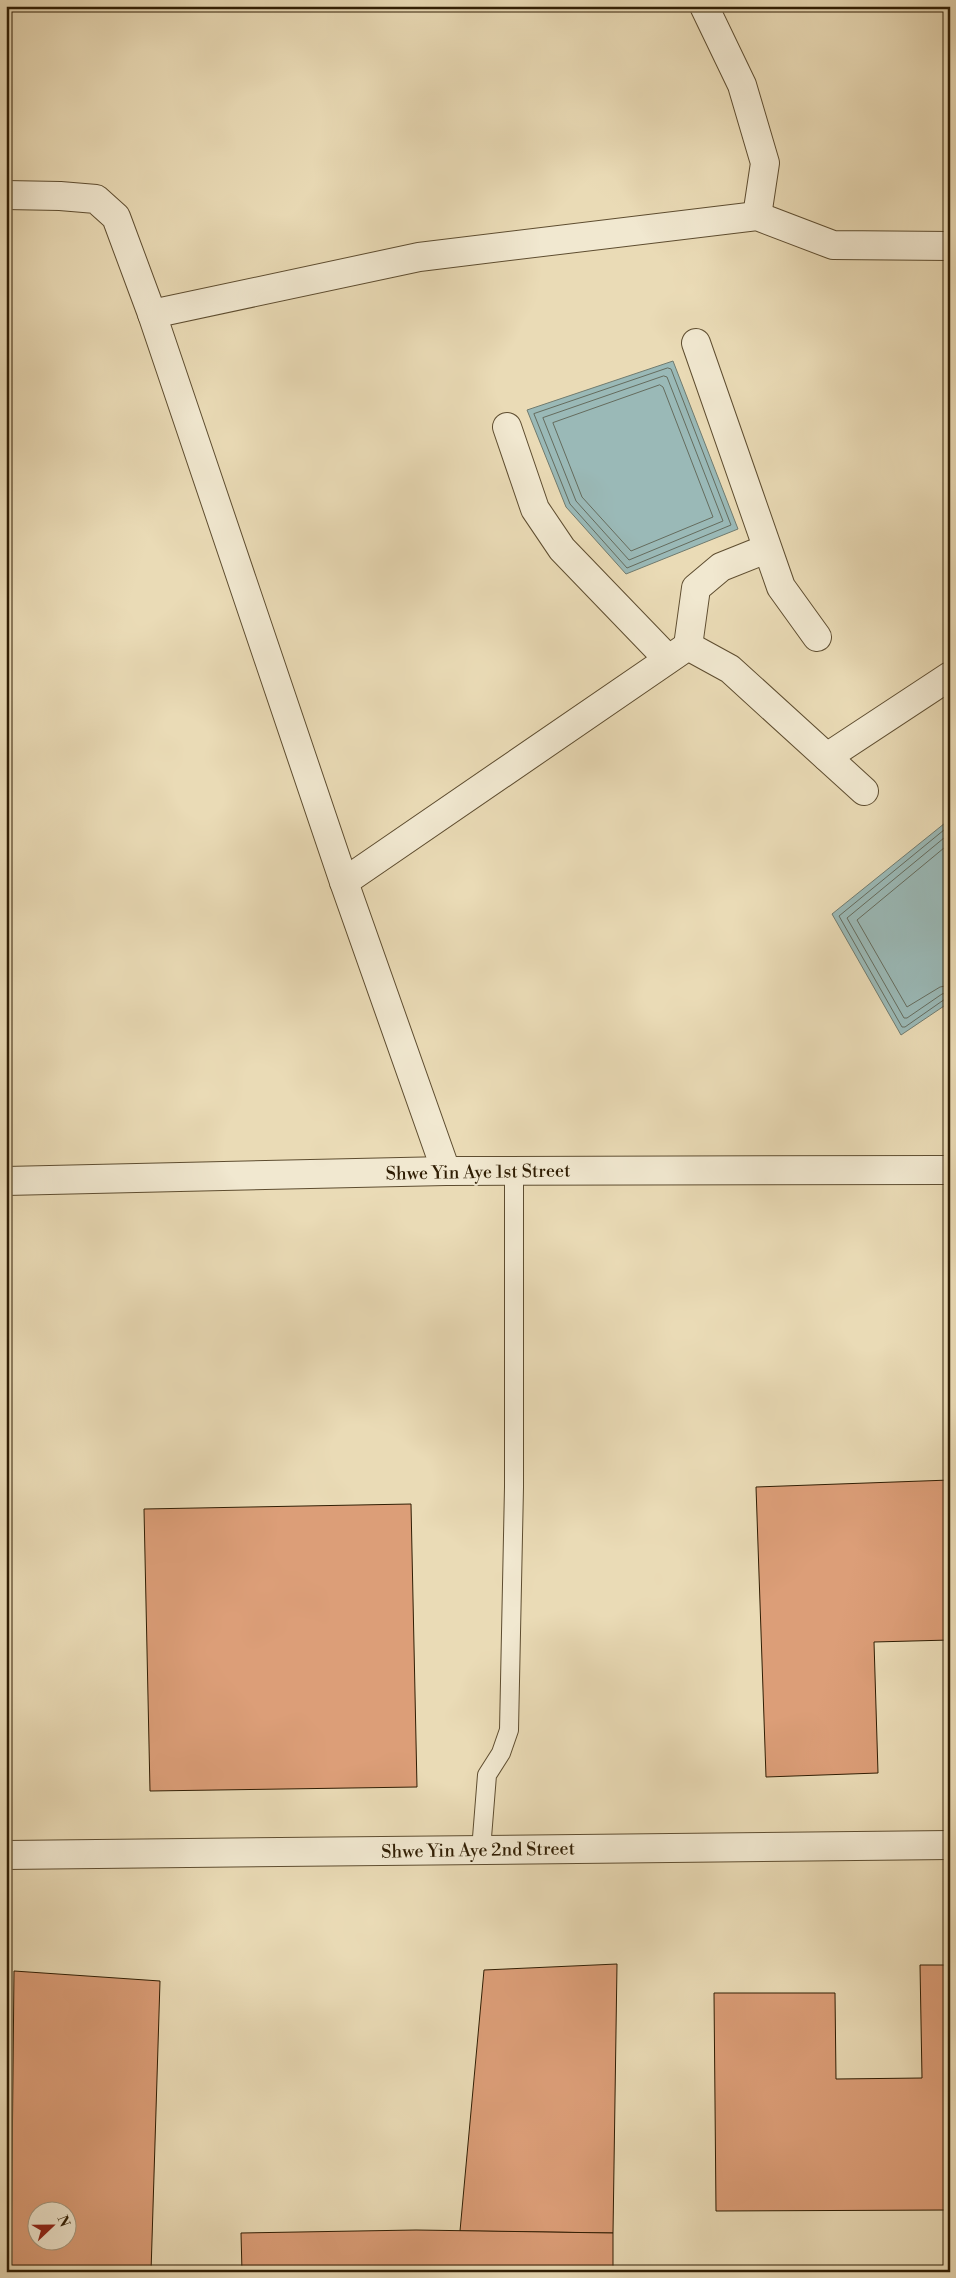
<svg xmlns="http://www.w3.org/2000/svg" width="956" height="2278" font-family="'Libre Bodoni',serif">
<rect width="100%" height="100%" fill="#eadbb6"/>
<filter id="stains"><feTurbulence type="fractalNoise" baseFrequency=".004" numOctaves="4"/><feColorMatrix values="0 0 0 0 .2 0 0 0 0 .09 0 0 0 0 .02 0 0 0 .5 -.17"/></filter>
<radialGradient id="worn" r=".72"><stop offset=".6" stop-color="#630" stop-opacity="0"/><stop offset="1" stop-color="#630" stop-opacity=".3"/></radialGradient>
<g fill="#9ab9b7" stroke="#707b6f">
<path d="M673,361l65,168 -112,45 -60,-67 -39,-97z"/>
<path d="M950,819v183l-49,33 -69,-121z"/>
</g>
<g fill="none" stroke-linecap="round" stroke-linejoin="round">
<g stroke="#656c5e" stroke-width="1">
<path d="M668,368l3,1 60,156 -104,43 -57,-64 -36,-90z"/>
<path d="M664,376l3,1 56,144 -94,39 -53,-59 -33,-83z"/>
<path d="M660,385l3,2 50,130 -82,34 -49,-54 -29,-74z"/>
<path d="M950,825l-111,91 63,111h3l40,-28h5"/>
<path d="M950,833l-103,85 57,100h3l35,-24 8,-2"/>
<path d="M950,843l-93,77 50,87 33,-20 10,-2"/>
</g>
</g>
<g fill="#dc9e78" stroke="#301e04" fill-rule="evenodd">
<path d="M950,1480v160l-76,2 4,131 -112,4 -10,-290z"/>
<path d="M411,1504l6,283 -267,4 -6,-282z"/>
<path d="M617,1964l-4,269 -153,-2 24,-261z"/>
<path d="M920,1965h30v245l-234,1 -2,-218h121l1,86 86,-1z"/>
<path d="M14,1971l146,10 -9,291h-140zM38,2210h30v30h-30z"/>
<path d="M416,2230l197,3v39h-371l-1,-39z"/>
</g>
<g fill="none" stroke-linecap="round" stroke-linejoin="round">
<g stroke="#5e4d30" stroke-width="20">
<path id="lane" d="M481,1850l6,-75 14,-22 8,-23 5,-243v-316"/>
</g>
<g stroke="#5e4d30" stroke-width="30">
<g id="street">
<path d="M704,6l38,79 23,78 -8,53"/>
<path d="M6,195l54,1 36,3 20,18 36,97 192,568 102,289"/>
<path d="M152,314l267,-57 338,-41 76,29 117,1"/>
<path d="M696,343l85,244 36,50"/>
<path d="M507,427l28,82 27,40 106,110"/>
<path d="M688,646l8,-58 25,-21 45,-18"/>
<path d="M827,757l123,-81"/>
<path d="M344,882l344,-236 42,23 134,122"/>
<path d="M6,1181l440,-10 504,-1"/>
<path d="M6,1855l944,-10"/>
</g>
</g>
<use href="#lane" stroke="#f1e8d0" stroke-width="18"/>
<use href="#street" stroke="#f1e8d0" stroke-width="28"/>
</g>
<g text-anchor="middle" stroke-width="4" stroke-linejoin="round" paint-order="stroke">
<g font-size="18" fill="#301e04" stroke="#f1e8d0">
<text transform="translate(478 1172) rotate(-1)" y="6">Shwe Yin Aye 1st Street</text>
<text transform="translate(478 1850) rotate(-1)" y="6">Shwe Yin Aye 2nd Street</text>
</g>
</g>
<rect width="956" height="2278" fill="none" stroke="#eadbb6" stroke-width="25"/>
<rect x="8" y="8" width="941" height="2263" fill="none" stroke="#301e04" stroke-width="2.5"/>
<rect x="12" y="12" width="931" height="2253" fill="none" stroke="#301e04"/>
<g transform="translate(52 2226) rotate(68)"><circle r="24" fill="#f1e8d0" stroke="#a4977e"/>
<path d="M0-4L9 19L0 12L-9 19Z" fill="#8f2418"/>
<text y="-8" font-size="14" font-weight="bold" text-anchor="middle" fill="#301e04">N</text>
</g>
<rect width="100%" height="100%" filter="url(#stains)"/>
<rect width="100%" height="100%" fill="url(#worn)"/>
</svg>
